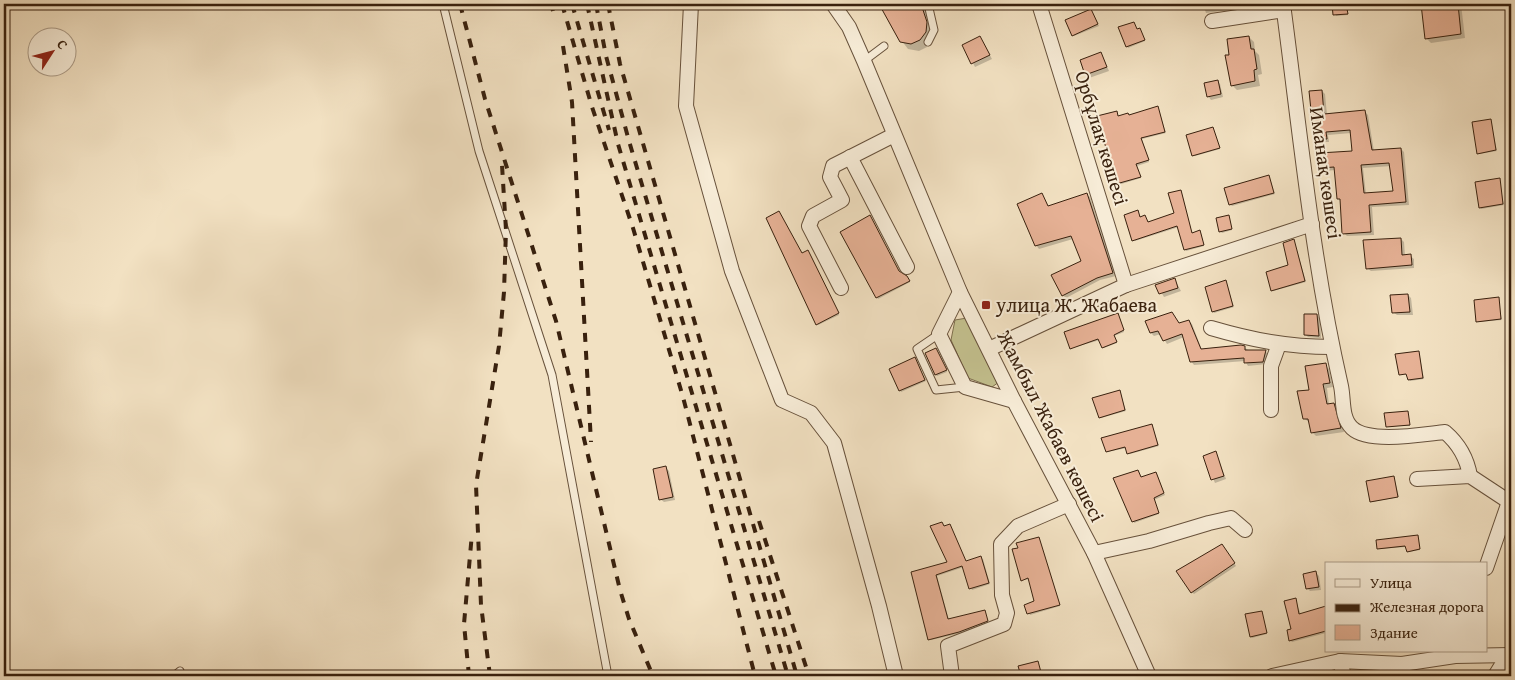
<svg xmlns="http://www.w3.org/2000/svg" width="1515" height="680" font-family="'Gentium Book Plus',serif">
<rect width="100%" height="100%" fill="#f2e1c2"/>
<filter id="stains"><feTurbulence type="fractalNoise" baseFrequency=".004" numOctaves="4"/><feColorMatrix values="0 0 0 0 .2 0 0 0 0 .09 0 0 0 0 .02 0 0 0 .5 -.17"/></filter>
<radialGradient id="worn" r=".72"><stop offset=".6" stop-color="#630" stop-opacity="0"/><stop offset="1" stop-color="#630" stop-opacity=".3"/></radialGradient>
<path fill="#c3c08e" stroke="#7e704e" d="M967,318l32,64 -7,5 -24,-9 -17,-38 4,-20z"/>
<g fill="#0003" fill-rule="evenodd">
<path d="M880,4h43l7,14 2,21 -5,8 -8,4 -11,-2 -16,-21z"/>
<path d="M1203,4h56l1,2 -54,7z"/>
<path d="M1333,4h14l1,11 -12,1z"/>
<path d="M1422,4h39l4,34 -34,5 -5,-5z"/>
<path d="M1091,10l8,16 -25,10 -1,-1z"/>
<path d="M1119,28l22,3 4,10 -17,7z"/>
<path d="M980,37l12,22 -17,8 -11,-22z"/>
<path d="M1249,37l5,5 1,9 4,4 3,19 -4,1 2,11 -23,4 -5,-5 -2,-29z"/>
<path d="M1101,53l8,18 -20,7 -3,-4z"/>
<path d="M1217,81l3,3 3,13 -12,3 -3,-4z"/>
<path d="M1322,91l3,3 2,21 37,-4 4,4 6,36 27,-2 3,3 5,53 -37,2 2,28 -27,1 -3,-3 -8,-63 -12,1 -3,-3 33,-16 -3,-19 -23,2 1,7h-10l-3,-3zM1391,166l3,26 -28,2 -3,-26z"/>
<path d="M1158,108l8,25 -24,6 7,23 -12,4 4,12 -23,7 -2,-73 3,5z"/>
<path d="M1491,121l6,30 -18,3 -1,-1z"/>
<path d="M1213,129l7,20 -25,7 -1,-1z"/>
<path d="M1269,176l6,18 -43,12 -2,-2z"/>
<path d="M1499,180l5,25 -23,4 -1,-2z"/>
<path d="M1181,191l11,43 9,-1 3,13 -18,5 -7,-24 -44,14 3,-28 2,5h6l3,5 26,-9z"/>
<path d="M1042,194l7,13 37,-13 4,3 26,79 -16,4 -34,18 -3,-3 19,-33 -9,-23 -34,10 -3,-4z"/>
<path d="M1229,218l3,12 -10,3 -1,-1z"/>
<path d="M842,232l66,46 2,4 -32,17z"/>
<path d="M1401,239l3,3 1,14h5l4,3v9l-43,3 -4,-3z"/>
<path d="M1294,240l12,42 -33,9 17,-25z"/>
<path d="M809,253l30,62 -21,10 -16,-70z"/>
<path d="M1175,280l6,11 -17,6 -7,-12z"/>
<path d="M1226,282l8,25 -20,6 -1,-2z"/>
<path d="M1408,295l3,3 2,17h-16l-4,-3z"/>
<path d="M1498,299l4,21 -23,2 -2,-1z"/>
<path d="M1172,313l8,11 9,-3 3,3 10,26 42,-3 4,3 17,1 3,3 -2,10 -18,2 -3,-5 -51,4 -3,-4 -7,-24 -17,7 -6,-10 -7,2 -3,-3z"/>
<path d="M1317,315l3,3 1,20 -13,-1 -3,-3z"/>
<path d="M1118,316l6,16 -10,4 3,7 -13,5 -4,-8 -28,8z"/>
<path d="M937,351l10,21 -10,4 -1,-1z"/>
<path d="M1419,352l5,27 -14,2 -2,-7h-8z"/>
<path d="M916,360l10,21 -25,11 -1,-2z"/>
<path d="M1325,365l4,4 4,18 -6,1 2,17 5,-1 4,4 6,24 -28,4 -4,-4 -2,-9 -5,-4 5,-28z"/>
<path d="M1120,392l6,19 -25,7 -1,-1z"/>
<path d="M1407,412l3,14h-23z"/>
<path d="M1152,425l7,21 -29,8 -3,-6 -20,4z"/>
<path d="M1216,453l10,26 -11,4 -11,-27z"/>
<path d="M666,468l3,3 6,29 -11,2 -4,-3z"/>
<path d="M1157,474l8,21 -11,5 5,14 -25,9 7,-44z"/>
<path d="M1394,477l5,20 -27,5 -1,-1z"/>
<path d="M944,527l22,35 15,-4 2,1 7,25 -18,6 -8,-23 -27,9 12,44 36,-8 3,11 -27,10 -30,7 -18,-67 36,-11z"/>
<path d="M1418,536l2,14 -11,2 -3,-5 -28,2z"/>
<path d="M1039,540l21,66 -30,9 -4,-9 10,-4 -6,-23 -7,1z"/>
<path d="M1224,547l12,19 -42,28 -2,-2z"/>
<path d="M1316,573l3,3 2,14 -11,1 -3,-3z"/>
<path d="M1295,599l6,16 25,-7v25l-34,9 -2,-2z"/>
<path d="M1262,613l5,21 -15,4 -1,-1z"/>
<path d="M849,672l2,4h-11v-2z"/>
</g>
<g fill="#e6b195" stroke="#39210e" fill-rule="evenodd">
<path d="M879,4h42l6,18 -1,10 -6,8 -9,4 -11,-2z"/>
<path d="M1332,4h14l2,10 -15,1z"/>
<path d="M1421,4h37l3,30 -36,5z"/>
<path d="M1091,9l7,15 -26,12 -7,-16z"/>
<path d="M1134,22l3,7 3,-1 5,12 -19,7 -8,-20z"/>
<path d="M980,36l10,19 -19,9 -9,-19z"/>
<path d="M1249,36l2,13h3l3,20 -3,1 1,11 -24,5 -6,-31h4l-2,-16z"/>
<path d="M1101,52l6,15 -22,8 -5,-15z"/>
<path d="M1218,80l3,14 -14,3 -3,-14z"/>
<path d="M1322,90l2,24 41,-4 7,40 29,-2 5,54 -37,3 2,27 -29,2 -2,-35h-3l-3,-32 -14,1 -1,-15 33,-2 -2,-21 -24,2 1,7h-13l-5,-48zM1389,163l4,28 -29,2 -3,-28z"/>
<path d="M1158,106l7,26 -24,6 8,22 -13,4 5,13 -25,7 -19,-68 20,-5 1,5 10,-3 1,2z"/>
<path d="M1491,119l5,31 -19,4 -5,-32z"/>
<path d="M1213,127l7,21 -28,8 -6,-21z"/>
<path d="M1269,175l5,18 -45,12 -5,-17z"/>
<path d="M1500,178l3,26 -24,4 -4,-26z"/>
<path d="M1181,190l11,43 8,-3 4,15 -20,5 -7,-24 -45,15 -8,-26 14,-5 2,7 5,-2 3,7 26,-9 -6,-20z"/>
<path d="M1042,193l6,13 39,-13 26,80 -16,5 -35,18 -11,-21 30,-14 -10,-25 -36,10 -18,-42z"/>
<path d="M779,211l23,42 6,-3 31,63 -23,12 -50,-107z"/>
<path d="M870,215l29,56 8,5 3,5 -34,17 -36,-66z"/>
<path d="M1229,215l3,14 -13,3 -3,-14z"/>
<path d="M1401,238l1,17 9,-1 1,11 -46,4 -3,-29z"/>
<path d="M1294,239l11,42 -34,10 -5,-19 22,-7 -5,-22z"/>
<path d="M1175,278l3,10 -19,6 -4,-9z"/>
<path d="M1226,280l7,26 -21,6 -7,-25z"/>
<path d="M1408,294l2,18 -18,1 -2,-18z"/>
<path d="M1499,297l2,22 -25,3 -2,-22z"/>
<path d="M1172,312l7,11 10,-3 12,29 40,-4 4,1v4h21l-3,12 -19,1v-5l-54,4 -8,-28 -19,7 -5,-10 -8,2 -5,-12z"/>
<path d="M1118,313l6,17 -10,5 3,7 -15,6 -4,-9 -28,10 -6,-17z"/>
<path d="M1304,314h13l2,22 -15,-1z"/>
<path d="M936,348l11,22 -12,5 -10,-22z"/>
<path d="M1419,351l4,27 -15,2 -2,-6 -7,1 -4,-21z"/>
<path d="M915,357l10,23 -26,11 -10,-22z"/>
<path d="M1326,363l4,20 -7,1 4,20 7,-1 7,25 -30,5 -3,-14h-5l-6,-28 12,-1 -4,-24z"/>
<path d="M1120,390l5,20 -26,8 -7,-20z"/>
<path d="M1408,411l2,14 -24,2 -2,-14z"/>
<path d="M1152,424l6,21 -31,9 -2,-7 -19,5 -5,-14z"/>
<path d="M1216,451l8,25 -13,4 -8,-24z"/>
<path d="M666,466l7,31 -14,3 -6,-31z"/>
<path d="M1138,470l3,7 15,-5 8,21 -10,5 5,15 -27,9 -19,-44z"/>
<path d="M1394,476l4,21 -28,5 -4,-21z"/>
<path d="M942,522l2,4 6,-2 16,37 15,-5 8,27 -20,6 -7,-23 -26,9 12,44 37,-9 3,11 -29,11 -31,8 -17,-68 36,-10 -17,-36z"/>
<path d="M1418,535l2,14 -13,3 -2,-6 -28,3 -1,-9z"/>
<path d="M1039,537l21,68 -33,9 -3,-9 10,-4 -6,-23 -7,3 -9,-32 6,-1 -2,-5z"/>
<path d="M1222,544l13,19 -44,30 -15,-22z"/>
<path d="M1316,571l3,16 -13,2 -3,-15z"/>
<path d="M1296,598l3,16 27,-8v25l-37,10 -2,-11 4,-1 -7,-28z"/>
<path d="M1262,611l5,22 -17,4 -5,-23z"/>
<path d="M1038,661l4,15h-21l-3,-10z"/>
</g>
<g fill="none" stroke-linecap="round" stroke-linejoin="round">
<g stroke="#67513b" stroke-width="9">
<g id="lane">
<path d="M443,4l36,147 73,224 56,301"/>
<path d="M928,4l6,26 -6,12"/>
<path d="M864,61l20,-15"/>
<path d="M939,334l-22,15 19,41 29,-3"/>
<path d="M174,676l6,-5"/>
</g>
</g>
<g stroke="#67513b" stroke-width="16">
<g id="street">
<path d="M691,4l-5,102 46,165 50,129 29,13 23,30 45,163 17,70"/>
<path d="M833,4l16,23 15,34 96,231 54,109 80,152 55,123"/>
<path d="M1039,4l87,281"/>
<path d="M1283,4c17,127 29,256 58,382 3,14 0,32 11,42 17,16 72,6 93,4 14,12 22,26 25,44"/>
<path d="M1212,21l72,-11"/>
<path d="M850,157l57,110"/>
<path d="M841,288l-32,-62 4,-10 29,-16 -12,-23 3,-11 61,-31"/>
<path d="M960,292l-21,42 26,53 49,14"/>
<path d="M1211,328c41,12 77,19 120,19"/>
<path d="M989,349l137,-64 186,-61"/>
<path d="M1271,410v-44l8,-22"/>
<path d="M1417,479l53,-3 41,27"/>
<path d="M1094,553l55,-12 60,-18 22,-5 14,12"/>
<path d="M1486,568l25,-72"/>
<path d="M1340,661l4,15"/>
<path d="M952,676l-4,-30 56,-22 3,-11 -5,-18 -1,-51 17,-18 51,-22"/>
<path d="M1272,676l68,-15 62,3 53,-8 56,-1"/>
<path d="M1495,676l13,-21"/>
</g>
</g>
<use href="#lane" stroke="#f7ecd7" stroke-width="7"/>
<use href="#street" stroke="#f7ecd7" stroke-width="14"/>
<g stroke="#39210e" stroke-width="4" stroke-dasharray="9 9" stroke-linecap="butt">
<path d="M460,4l25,95 71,222 64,269 9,29 24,57"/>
<path d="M551,4l2,7"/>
<path d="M562,4l30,103 41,121 50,169 72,279"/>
<path d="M572,4l37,126"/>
<path d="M587,4l31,140 158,532"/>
<path d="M596,4l10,52 23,85 159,535"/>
<path d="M608,4l12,60 177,612"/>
<path d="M563,46l9,56 19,340"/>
<path d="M759,521l50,155"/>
<path d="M469,676l-5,-52 8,-91"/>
<path d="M490,676l-9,-71 -5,-120 23,-139 5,-54 2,-62 -4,-65"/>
</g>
</g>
<rect fill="#8f2418" stroke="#f7ecd7" stroke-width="2" x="981" y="300" width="10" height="10" rx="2.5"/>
<g text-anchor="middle" stroke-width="4" stroke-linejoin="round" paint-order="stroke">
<g font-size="20" fill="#39210e" stroke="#f7ecd7">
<text transform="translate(1102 138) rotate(73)" y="7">Орбұлақ көшесі</text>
<text transform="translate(1326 173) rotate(82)" y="7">Иманақ көшесі</text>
<text transform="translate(1051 426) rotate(63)" y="7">Жамбыл Жабаев көшесі</text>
</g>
<g font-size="20" fill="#39210e" stroke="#f7ecd7" text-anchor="start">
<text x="996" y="312">улица Ж. Жабаева</text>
</g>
</g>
<rect width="1515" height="680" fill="none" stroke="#f2e1c2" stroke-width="20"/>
<rect x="5" y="5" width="1505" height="670" fill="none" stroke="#39210e" stroke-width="2.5"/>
<rect x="10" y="10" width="1495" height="660" fill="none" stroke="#39210e"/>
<rect x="1325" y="562" width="162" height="90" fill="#f7ecd7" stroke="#ab9b87"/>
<rect x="1335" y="579" width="25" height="8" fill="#f7ecd7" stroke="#ab9b87"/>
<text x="1370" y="588" font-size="15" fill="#39210e">Улица</text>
<rect x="1335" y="604" width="25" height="8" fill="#39210e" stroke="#ab9b87"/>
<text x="1370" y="612" font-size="15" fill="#39210e">Железная дорога</text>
<rect x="1335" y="625" width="25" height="15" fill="#e6b195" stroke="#ab9b87"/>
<text x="1370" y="638" font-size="15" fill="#39210e">Здание</text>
<g transform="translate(52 52) rotate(54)"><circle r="24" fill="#f7ecd7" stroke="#ab9b87"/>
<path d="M0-4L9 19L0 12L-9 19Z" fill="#8f2418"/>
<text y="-8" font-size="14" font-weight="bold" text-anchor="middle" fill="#39210e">С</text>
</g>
<rect width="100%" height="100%" filter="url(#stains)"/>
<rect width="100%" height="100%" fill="url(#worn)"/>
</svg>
